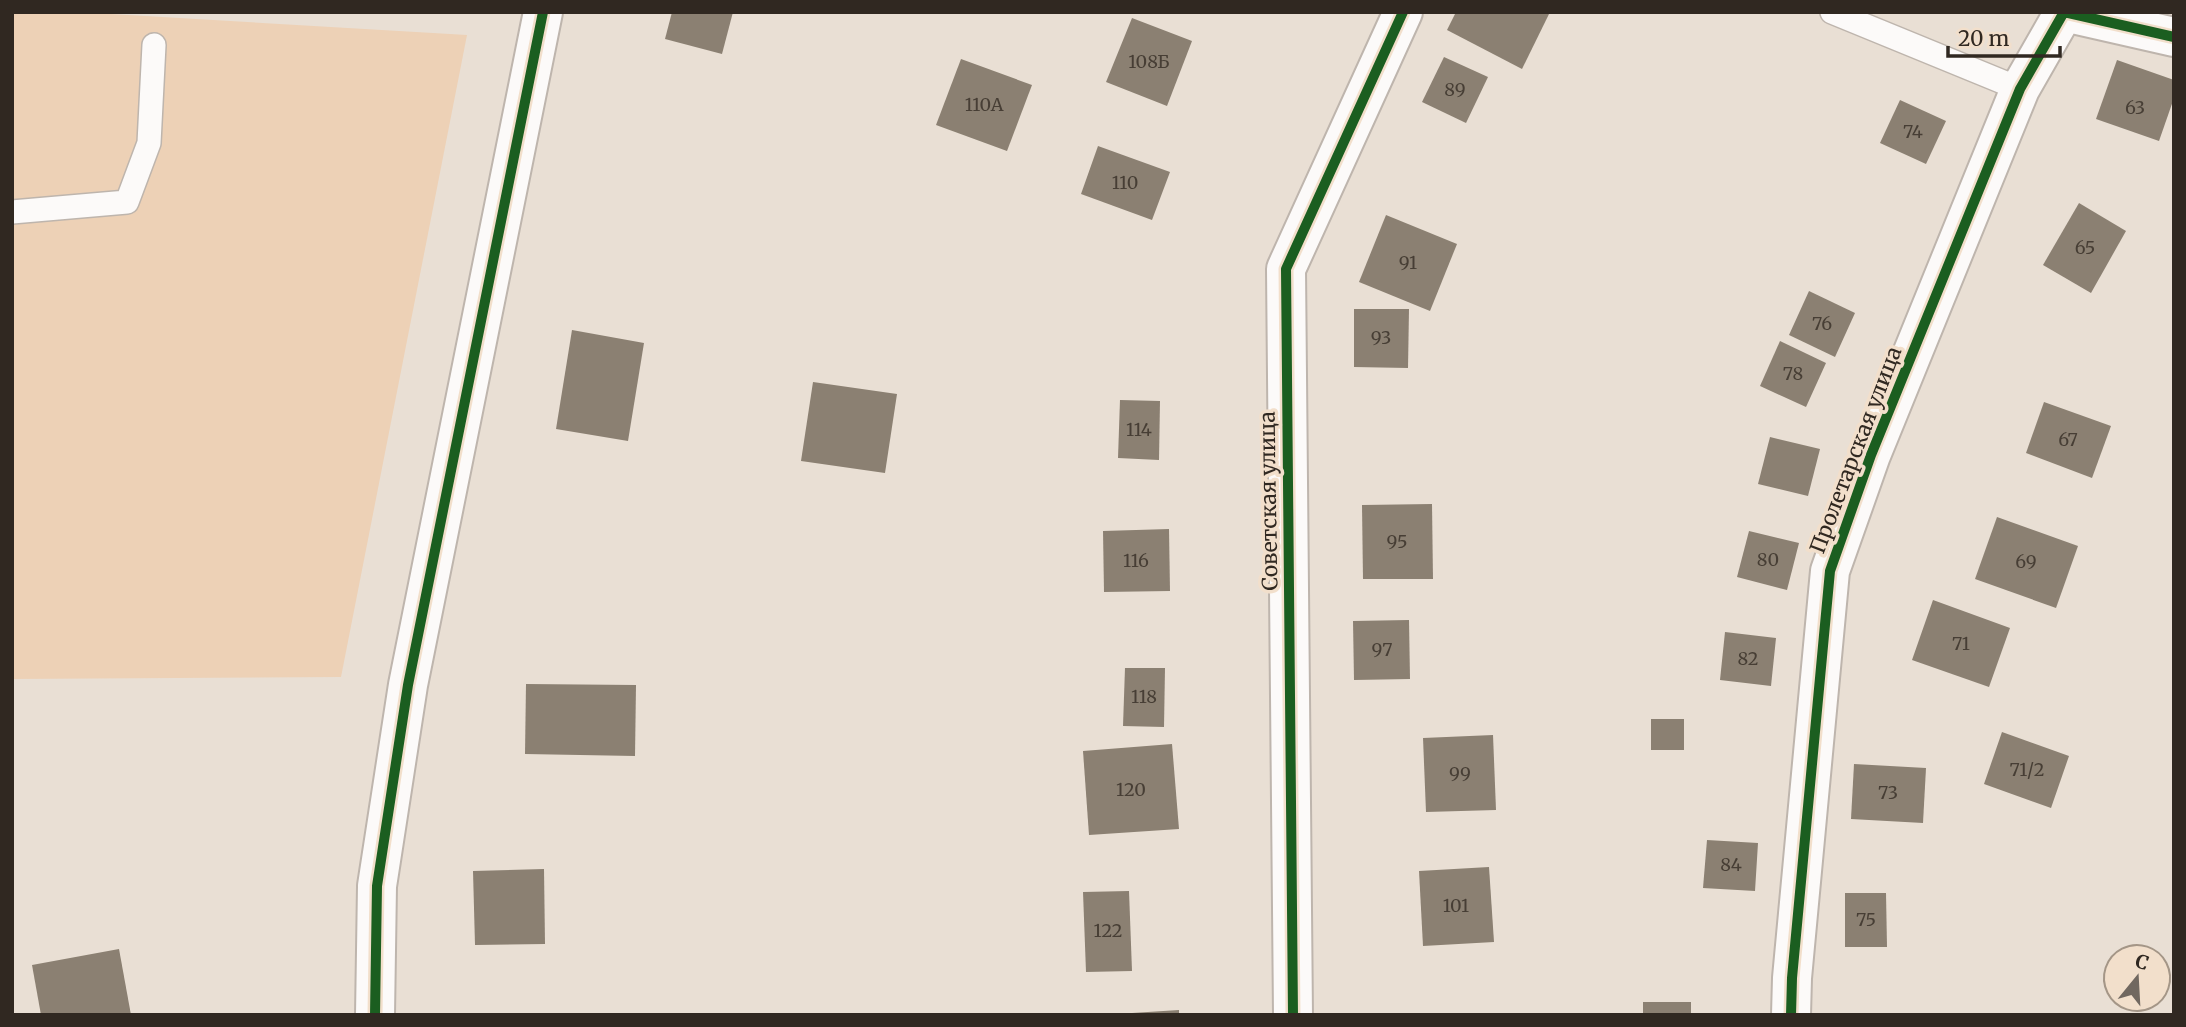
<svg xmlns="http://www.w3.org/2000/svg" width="2186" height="1027" font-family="Merriweather,serif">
<rect width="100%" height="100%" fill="#e9dfd4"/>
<path fill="#edd1b6" d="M12,12h65l390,23 -126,642 -329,2z"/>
<g fill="#8b8072">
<path d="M672,12h61l-11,42 -57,-15z"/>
<path d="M1456,12h94l-28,57 -75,-39z"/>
<path d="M1132,18l60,23 -25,65 -61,-24z"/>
<path d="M1444,57l44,20 -22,46 -44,-21z"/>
<path d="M961,59l71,26 -25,66 -71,-26z"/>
<path d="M2117,60l57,20v18l-15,43 -63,-22z"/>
<path d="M1900,100l46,21 -20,43 -46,-21z"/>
<path d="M1098,146l72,26 -18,48 -71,-26z"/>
<path d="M2079,203l47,28 -35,62 -48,-28z"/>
<path d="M1386,215l71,29 -27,67 -71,-29z"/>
<path d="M1809,291l46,22 -20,44 -46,-22z"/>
<path d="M1354,309h55l-1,59 -54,-1z"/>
<path d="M572,330l72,13 -16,98 -72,-12z"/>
<path d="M1780,341l46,22 -20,44 -46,-21z"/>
<path d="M813,382l84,12 -12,79 -84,-12z"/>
<path d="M1120,400l40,1 -1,59 -41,-2z"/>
<path d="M2044,402l67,24 -19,52 -66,-25z"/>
<path d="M1770,437l50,12 -12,47 -50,-12z"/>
<path d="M1432,504l1,75h-70l-1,-74z"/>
<path d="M1997,517l81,29 -22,62 -81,-29z"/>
<path d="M1169,529l1,62 -66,1 -1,-61z"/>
<path d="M1749,531l50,12 -12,47 -50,-13z"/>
<path d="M1933,600l77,28 -21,59 -77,-27z"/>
<path d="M1409,620l1,59 -56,1 -1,-59z"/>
<path d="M1725,632l51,6 -5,48 -51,-6z"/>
<path d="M1125,668h40l-1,59 -41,-1z"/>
<path d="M526,684l110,1 -1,71 -110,-2z"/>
<rect x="1651" y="719" width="33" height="31"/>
<path d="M2002,732l67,24 -18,52 -67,-24z"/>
<path d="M1493,735l3,75 -70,2 -3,-74z"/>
<path d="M1172,744l7,85 -90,6 -6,-84z"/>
<path d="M1854,764l72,4 -3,55 -72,-4z"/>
<path d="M1707,840l51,3 -3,48 -52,-3z"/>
<path d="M1489,867l5,75 -71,4 -4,-75z"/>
<path d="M544,869l1,75 -70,1 -2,-74z"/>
<path d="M1129,891l3,80 -46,1 -3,-80z"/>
<path d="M1845,893h41l1,54h-42z"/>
<path d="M119,949l12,66h-90l-9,-50z"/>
<rect x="1643" y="1002" width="48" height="13"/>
<path d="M1179,1010v5h-47v-2z"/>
</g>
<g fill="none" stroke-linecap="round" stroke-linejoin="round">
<g stroke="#beb5ad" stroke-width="26">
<g id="service">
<path d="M1832,12l188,77"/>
<path d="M12,212l115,-10 22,-59 5,-98"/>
</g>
</g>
<g stroke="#beb5ad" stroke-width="42">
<g id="minor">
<path d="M375,1015l2,-129 31,-201 135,-673"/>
<path d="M1293,1015l-7,-746 117,-257"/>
<path d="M1791,1015l1,-37 38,-407 41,-116 149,-366 44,-77 110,25"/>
</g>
</g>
<use href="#service" stroke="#fcfaf9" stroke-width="23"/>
<use href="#minor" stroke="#fcfaf9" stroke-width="38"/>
<g stroke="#f2dfcb" stroke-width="15">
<g id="cycleway">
<path d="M375,1015l2,-129 31,-201 135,-673"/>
<path d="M1293,1015l-7,-746 117,-257"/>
<path d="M1791,1015l1,-37 38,-407 41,-116 149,-366 44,-77 110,25"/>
</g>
</g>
<use href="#cycleway" stroke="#1b5e20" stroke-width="10"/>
</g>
<g text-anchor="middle" stroke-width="7" stroke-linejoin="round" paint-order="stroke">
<g font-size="18" fill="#473e35">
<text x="1149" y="68">108Б</text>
<text x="1455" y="96">89</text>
<text x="984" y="111">110А</text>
<text x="2135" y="114">63</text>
<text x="1913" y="138">74</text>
<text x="1125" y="189">110</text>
<text x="2085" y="254">65</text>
<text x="1408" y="269">91</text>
<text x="1822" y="330">76</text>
<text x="1381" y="344">93</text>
<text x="1793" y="380">78</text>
<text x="1139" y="436">114</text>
<text x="2068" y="446">67</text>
<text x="1397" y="548">95</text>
<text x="1768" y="566">80</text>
<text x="1136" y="567">116</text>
<text x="2026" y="568">69</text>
<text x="1961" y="650">71</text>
<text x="1382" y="656">97</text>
<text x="1748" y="665">82</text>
<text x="1144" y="703">118</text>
<text x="2027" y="776">71/2</text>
<text x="1460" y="780">99</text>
<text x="1131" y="796">120</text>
<text x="1888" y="799">73</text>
<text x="1731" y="871">84</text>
<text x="1456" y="912">101</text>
<text x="1866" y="926">75</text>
<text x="1108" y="937">122</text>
</g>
<g font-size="21" fill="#302821" stroke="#f2dfcb">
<text transform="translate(1856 450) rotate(-69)" y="7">Пролетарская улица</text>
<text transform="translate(1269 501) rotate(-91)" y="7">Советская улица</text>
</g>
</g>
<rect width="2186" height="1027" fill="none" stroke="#302821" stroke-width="28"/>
<g transform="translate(2137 978) rotate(18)"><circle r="33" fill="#f2dfcb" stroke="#a49687" stroke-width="2"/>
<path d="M0-5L12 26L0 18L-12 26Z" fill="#716860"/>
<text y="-10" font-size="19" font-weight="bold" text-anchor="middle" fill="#302821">С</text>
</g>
<path d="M1948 46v10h112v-10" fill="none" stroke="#302821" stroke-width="3.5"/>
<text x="1958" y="46" font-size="21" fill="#302821" stroke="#f2dfcb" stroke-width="5" paint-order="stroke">20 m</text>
</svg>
